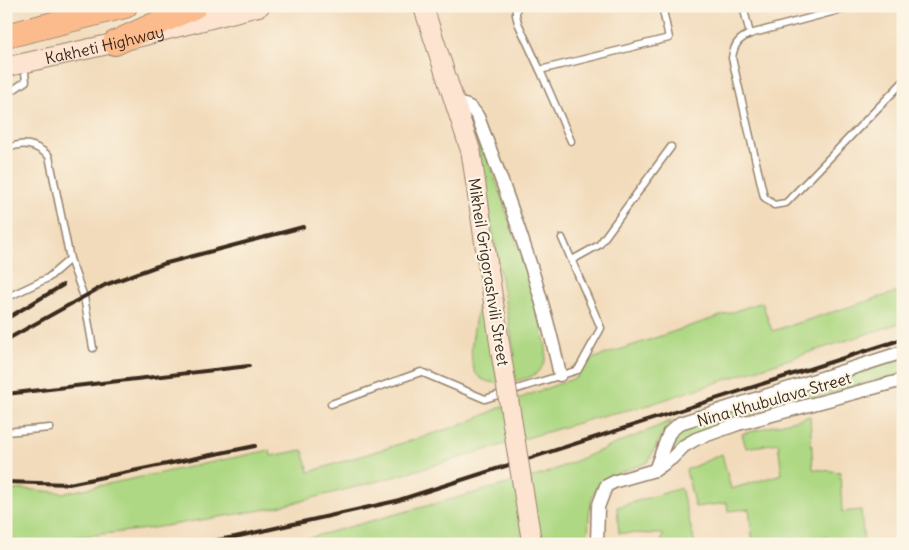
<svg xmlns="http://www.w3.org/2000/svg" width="909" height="550" font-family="Delius,sans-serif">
<rect width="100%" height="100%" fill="#fcf5e5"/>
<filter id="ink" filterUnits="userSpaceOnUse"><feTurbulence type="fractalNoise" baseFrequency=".02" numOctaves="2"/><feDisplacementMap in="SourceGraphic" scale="10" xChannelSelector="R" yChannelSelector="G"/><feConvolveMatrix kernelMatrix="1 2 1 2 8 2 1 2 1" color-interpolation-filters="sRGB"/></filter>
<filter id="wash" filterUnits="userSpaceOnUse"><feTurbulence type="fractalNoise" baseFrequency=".0096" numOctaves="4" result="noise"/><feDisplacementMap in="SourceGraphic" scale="20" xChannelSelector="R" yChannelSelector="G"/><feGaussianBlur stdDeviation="1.12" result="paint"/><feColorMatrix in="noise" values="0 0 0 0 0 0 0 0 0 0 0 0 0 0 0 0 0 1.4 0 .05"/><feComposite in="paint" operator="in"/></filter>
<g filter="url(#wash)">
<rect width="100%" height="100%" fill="#f2dbbb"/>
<g fill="#aed883" stroke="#748150">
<path d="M473,124l4,1c15,44 30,89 45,133 9,26 18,53 22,80 1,5 3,11 2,16 0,9 -7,20 -16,23 -74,22 -60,-23 -52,-73l5,-1 10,55 22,-2z"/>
<path d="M903,290v32l-261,85 -37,8 -211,62 -120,31 -127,21 -121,14 -20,1v-53l18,-2 41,4 205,-43 1,6 32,-6 6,22 155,-48 64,-29 50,-18 -4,-12 188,-63 10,29z"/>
<path d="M903,356v17l-177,48 -32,15 -28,19c6,-17 11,-22 26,-31z"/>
<path d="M810,416l3,53 27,3 2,40 19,-2 3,34h-36l-2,-8 -28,8h-45l-4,-35 -21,2 -1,-8 -32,4 -9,-37 36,-16 9,35 51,-15 -4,-31 -32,5 -4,-14z"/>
<path d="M673,420l-12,16 -13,26c-13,6 -42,13 -50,24 -11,15 -9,40 -10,58h-45l-1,-6 -18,6h-238l258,-70z"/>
<path d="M681,488l14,56h-34l2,-10 -44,-1 -2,-26z"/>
</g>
</g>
<g filter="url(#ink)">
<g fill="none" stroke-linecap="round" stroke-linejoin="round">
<g stroke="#96826c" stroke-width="9">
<g id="lane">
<path d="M516,6v9l2,8 22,47"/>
<path d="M743,6l7,28"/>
<path d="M854,6l-104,28c-12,5 -16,11 -18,24l32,139 10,8 12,-2 117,-121"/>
<path d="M6,95l20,-14 -2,-16"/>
<path d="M571,141l-31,-71 129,-32 -7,-32"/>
<path d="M6,149c18,-8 29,-5 43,7l21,103 14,38 9,51"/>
<path d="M572,260l27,-15 72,-98"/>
<path d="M6,298l42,-20 22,-19"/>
<path d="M331,404l90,-32 64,27 93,-29 23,-42 -39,-90"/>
<path d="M6,432l44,-4"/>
</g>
</g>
<g stroke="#96826c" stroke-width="15">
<g id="street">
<path d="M456,104c11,0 16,3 22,13 31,82 64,172 82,258"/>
<path d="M655,470l14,-37 11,-10 223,-71"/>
<path d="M597,544l1,-37 8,-21 10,-5 39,-11 17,-12 12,-12 12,-7 42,-15 165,-44"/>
</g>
</g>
<g stroke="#96826c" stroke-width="21">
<g id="secondary">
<path d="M423,6l48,146 30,201"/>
<path id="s1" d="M6,67l109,-24 145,-37"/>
</g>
</g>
<g stroke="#96826c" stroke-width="26">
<g id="highway">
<path d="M6,36l119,-30"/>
<path d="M115,43l80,-37"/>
</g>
</g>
<use href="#lane" stroke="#fff" stroke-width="6"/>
<use href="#street" stroke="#fff" stroke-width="12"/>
<use href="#secondary" stroke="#fde4d1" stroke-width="19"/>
<use href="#highway" stroke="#fbbb8c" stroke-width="24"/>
<g stroke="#3b2a1e" stroke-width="4">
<path d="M6,319l57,-34"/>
<path d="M6,340l99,-55 58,-21 140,-37"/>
<path d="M6,394l243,-28"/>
<path d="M6,482l63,2 186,-38"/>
<path d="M193,544l42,-7 161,-36 507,-162"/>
</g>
<g stroke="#96826c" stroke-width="21" stroke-linecap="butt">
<path id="secondary-bridge" d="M501,353l31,191"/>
</g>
<use href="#secondary-bridge" stroke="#fde4d1" stroke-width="19"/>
</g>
</g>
<g text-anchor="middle" stroke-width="4.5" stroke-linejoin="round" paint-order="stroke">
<g font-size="16" fill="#3b2a1e" stroke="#fcf5e5">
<text dy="6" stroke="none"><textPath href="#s1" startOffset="101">Kakheti Highway</textPath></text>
<text transform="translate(489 272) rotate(81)" y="6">Mikheil Grigorashvili Street</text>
<text transform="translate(774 399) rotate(-16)" y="6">Nina Khubulava Street</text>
</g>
</g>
<rect width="909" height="550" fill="none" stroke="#fcf5e5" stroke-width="25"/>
</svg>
